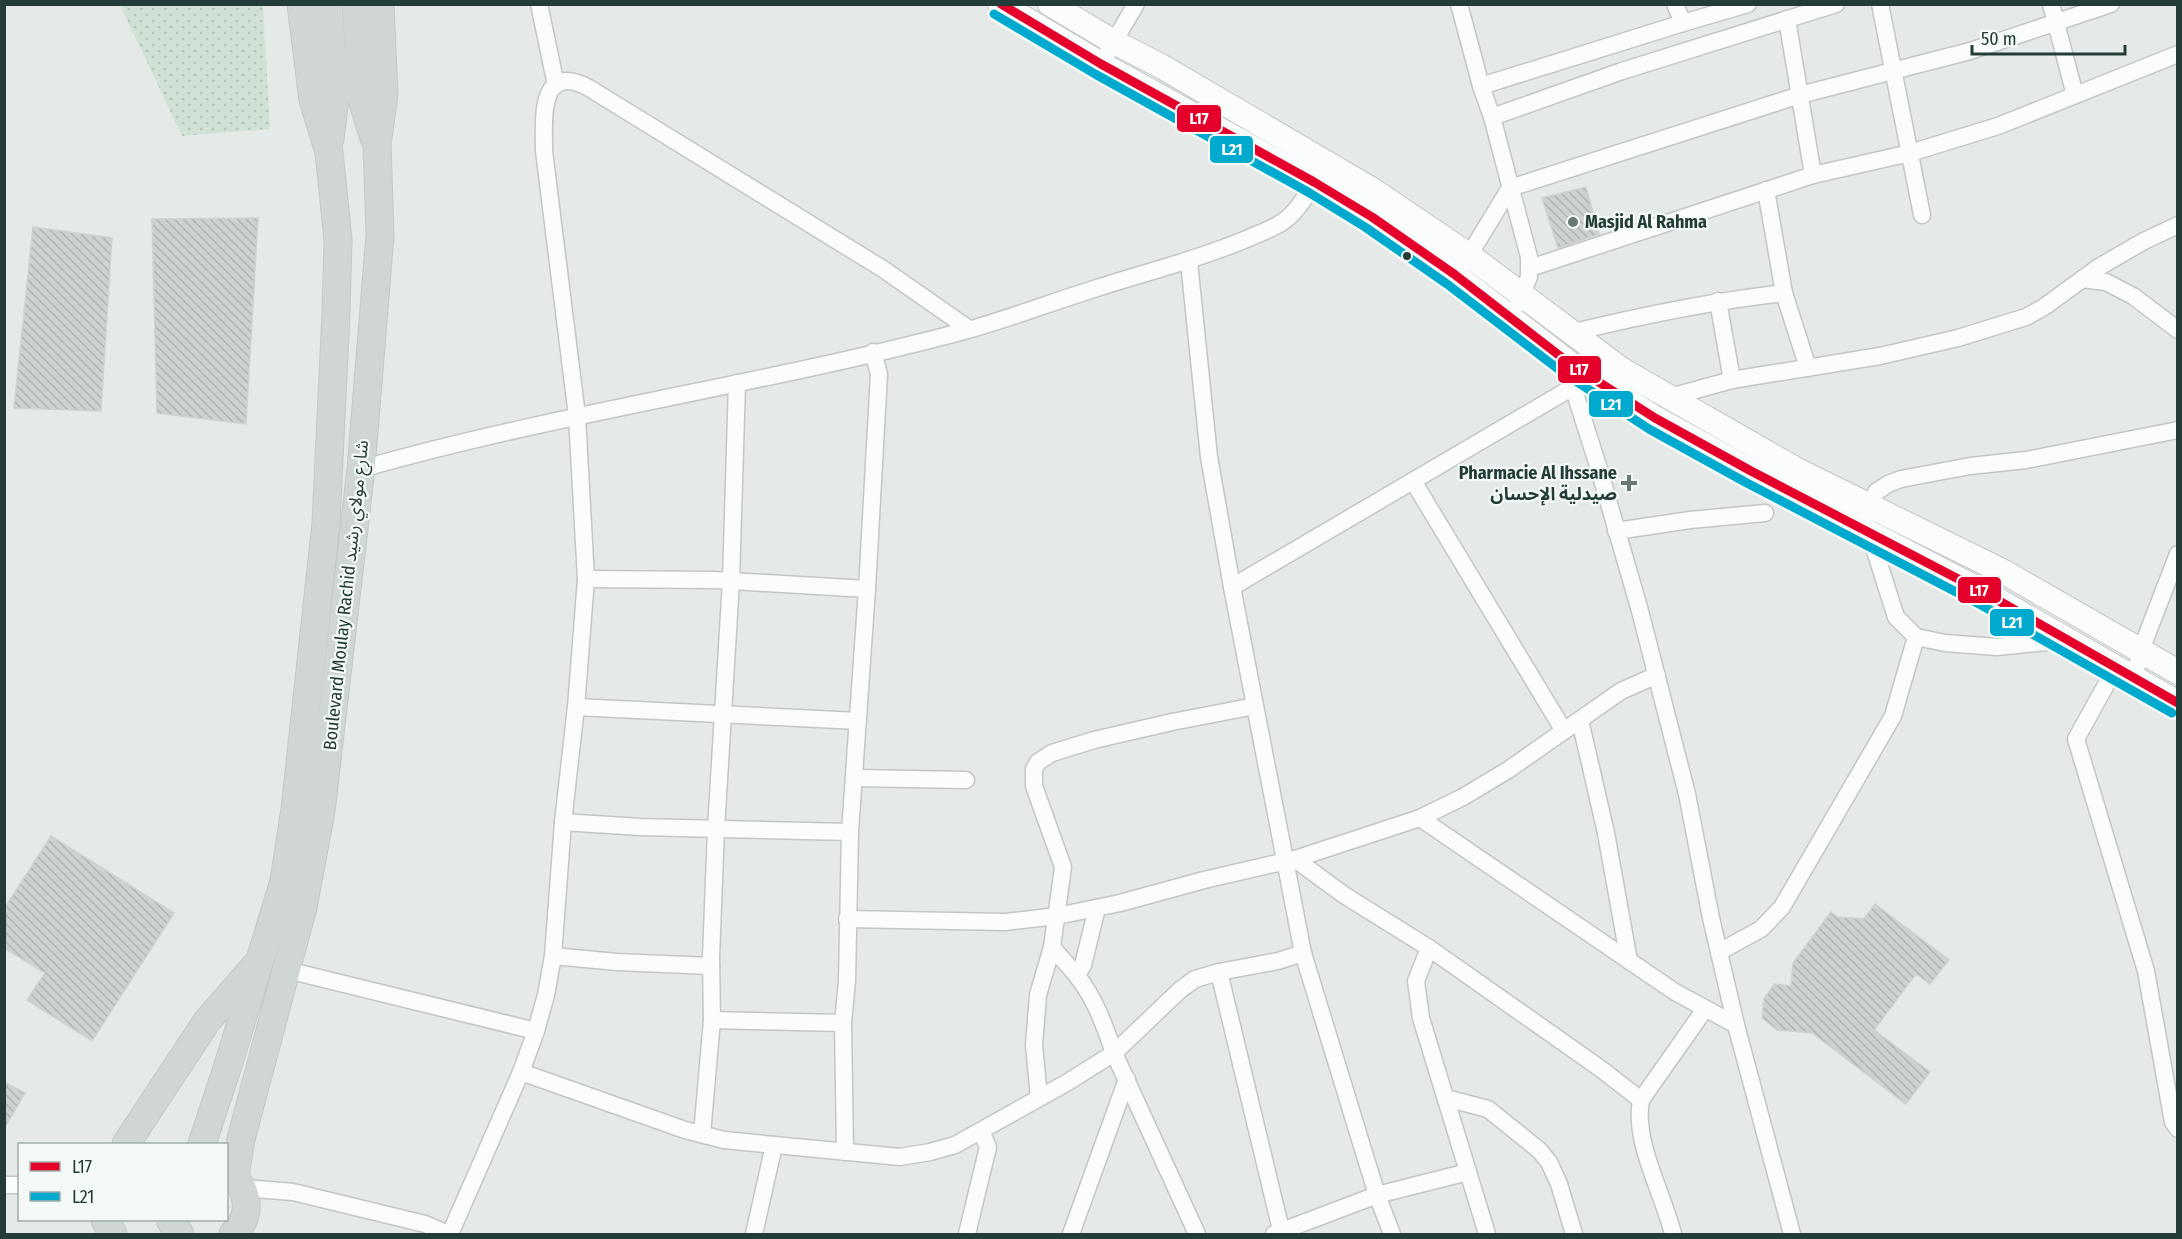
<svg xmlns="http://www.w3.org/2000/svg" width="2182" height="1239" font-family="'Fira Sans Condensed','Noto Sans Arabic',sans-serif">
<defs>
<pattern id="grass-dots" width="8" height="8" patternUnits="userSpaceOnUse" patternTransform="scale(1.5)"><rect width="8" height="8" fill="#d0e2d6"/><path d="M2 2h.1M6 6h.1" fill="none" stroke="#b2c3b8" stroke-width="1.8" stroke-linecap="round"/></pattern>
<pattern id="building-back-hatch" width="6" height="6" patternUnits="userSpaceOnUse" patternTransform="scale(1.5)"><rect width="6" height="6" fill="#cdd1d0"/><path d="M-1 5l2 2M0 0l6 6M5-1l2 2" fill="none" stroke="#b0b4b3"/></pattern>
</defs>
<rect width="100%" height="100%" fill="#e5eae8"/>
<path fill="url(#grass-dots)" d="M120,5h143l7,124 -88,7z"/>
<g fill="url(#building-back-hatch)" stroke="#ced3d1" stroke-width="1.5">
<path d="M1586,187l13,47 -41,14 -16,-50z"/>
<path d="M258,218l-12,206 -89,-11 -5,-194z"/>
<path d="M33,227l79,11 -11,173 -87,-3z"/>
<path d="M51,836l123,77 -82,128 -65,-41 18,-27 -41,-25v-39z"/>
<path d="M1875,904l74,56 -19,24 -14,-10 -42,56 56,42 -24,32 -94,-71 -35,-3 -15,-12 2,-19 10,-15 17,2 2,-23 38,-51 6,5 27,2z"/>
<path d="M4,1082l21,11 -21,36z"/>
</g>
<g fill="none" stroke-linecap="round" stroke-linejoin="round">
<g stroke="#c2c7c5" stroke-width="19">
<g id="street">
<path d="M539,4l17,81"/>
<path d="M1459,4l22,82 11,31 37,140v20l-11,27"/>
<path d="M1675,4l8,19"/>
<path d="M1880,4l42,211"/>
<path d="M2051,4l24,91"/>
<path d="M1787,19l26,156"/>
<path d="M1101,64l35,-60"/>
<path d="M1481,86l202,-63 65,-19"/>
<path d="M1492,117l130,-46 214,-67"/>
<path d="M1766,190l18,103 24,75"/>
<path d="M1189,262l20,195 23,130 71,366 74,242 15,39"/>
<path d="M1465,262l45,-74 290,-93 170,-44 141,-47"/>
<path d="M1530,268l283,-93 97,-22 88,-27 180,-72"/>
<path d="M2082,279l24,3 27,14 45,34"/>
<path d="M1718,301l14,79"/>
<path d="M1574,332c70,-17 138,-31 210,-39"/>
<path d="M1569,363l4,24 26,82 41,142 47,183 24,124 25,107 56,209"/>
<path d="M1670,397l62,-17 148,-24 78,-18 68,-21 18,-10 55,-40 45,-26 34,-16"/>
<path d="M361,469c200,-57 406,-85 607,-139 43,-12 84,-28 126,-41 52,-17 100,-28 150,-49 13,-6 26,-10 37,-17 16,-10 29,-32 36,-49"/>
<path d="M1413,481l151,250"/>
<path d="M1867,516l9,-24 12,-8 13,-5 69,-13 56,-6 152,-30"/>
<path d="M1616,531l74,-11 75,-7"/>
<path d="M1869,532l27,85 20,20 29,6 52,4 70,-7"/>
<path d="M586,579l129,1 152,9"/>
<path d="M1232,587l341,-200"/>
<path d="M2116,667l-40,72 70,232 27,151 5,7"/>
<path d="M2134,678l7,-28 37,-96"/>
<path d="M576,707l282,14"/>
<path d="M1580,720l26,113 23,128"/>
<path d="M854,778l112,2"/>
<path d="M1420,818l255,174 61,33"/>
<path d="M563,822l77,5 210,5"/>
<path d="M1295,859l49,36 85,53 172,121 40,31"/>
<path d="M847,919l158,3 52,-6 63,-13 84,-23 91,-21 125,-41 43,-21 45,-27 113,-79 36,-16"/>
<path d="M1429,948l-13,33 5,37 66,216"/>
<path d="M1719,952l42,-23 21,-22 111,-191 23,-79"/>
<path d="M553,956l64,6 94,4"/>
<path d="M287,970l249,61"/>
<path d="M1219,972l63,262"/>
<path d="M1077,975l6,-10 14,-57"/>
<path d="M712,1020l131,3"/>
<path d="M521,1072l164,58 39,10 176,17 30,-5 25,-7 113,-63 46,-29 66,-63 15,-11 24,-7 59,-11 25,-8"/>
<path d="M1039,1098l-5,-53 4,-50 14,-48"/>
<path d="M1446,1098l42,11 51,41 10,12 10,22 15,50"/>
<path d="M702,1134l10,-114 -1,-63 5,-128 15,-248 6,-198"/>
<path d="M845,1152l-2,-129 4,-42 3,-149 17,-243 12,-215 -6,-22"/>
<path d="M4,1185h16"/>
<path d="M243,1188l50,4 132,32 23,10"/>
<path d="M450,1234l71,-162 15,-41 10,-36 7,-39 10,-134 13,-115 10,-128 -9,-163 -33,-265c0,-31 -6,-90 45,-63l294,181 86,60"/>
<path d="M754,1234l20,-89"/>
<path d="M967,1234l21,-87 -7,-16"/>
<path d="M1071,1234l56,-155"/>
<path d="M1197,1234l-83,-181c-9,-26 -19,-55 -37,-77 -8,-10 -17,-19 -25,-29l11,-80 -29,-81v-17l4,-7 14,-9 42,-13 78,-18 83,-16"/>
<path d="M1274,1234l103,-39 91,-23"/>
<path d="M1673,1234c-10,-41 -40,-92 -32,-134l64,-91"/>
</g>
</g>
<g stroke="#c1c7c5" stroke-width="26">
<g id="secondary">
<path d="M1000,4l101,60 213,118 58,35 82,57 115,89 86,55 96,53 236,123 191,109"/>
<path d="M1050,4l64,38 47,24 210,123 99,67 152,114 175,100 207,102 174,100"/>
</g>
</g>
<g stroke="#c1c9c7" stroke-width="29">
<g id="primary">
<path d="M328,4l7,94 -5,41"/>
<path d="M356,4l5,92 13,42"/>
<path d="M126,1144l81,-123 48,-55"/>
<path d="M202,1144l28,-85 54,-178 11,-72 31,-286 10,-211 2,-72 -9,-88 -16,-52 -12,-96"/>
<path d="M226,1171c23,14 28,45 7,63"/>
<path d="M235,1176l6,-37 62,-232 18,-96 40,-342 19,-234 -3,-91 7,-49 -4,-91"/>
<path d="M105,1220l8,14"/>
<path d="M170,1220l10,14"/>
</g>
</g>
<use href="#street" stroke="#fbfcfc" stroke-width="16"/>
<use href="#secondary" stroke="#fbfcfc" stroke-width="24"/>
<use href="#primary" stroke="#cfd6d4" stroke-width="27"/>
<g stroke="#f4f9f7" stroke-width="14">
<path id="bus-1" d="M1001,4l100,60 213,118 58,35 82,57 115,89 86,55 96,53 236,123 191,109"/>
</g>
<g stroke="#f4f9f7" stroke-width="14">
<path id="bus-2" d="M994,14l101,60 213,118 57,35 82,57 115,88 87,57 96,53 236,123 191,108"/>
</g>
<use href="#bus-1" stroke="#e4002b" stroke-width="9"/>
<use href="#bus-2" stroke="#00a9ce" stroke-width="9"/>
</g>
<g fill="#687975" stroke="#f4f9f7" stroke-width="2">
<circle cx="1573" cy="222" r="6"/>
<path d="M1626 474h6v6h6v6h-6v6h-6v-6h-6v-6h6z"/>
</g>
<circle fill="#243c37" stroke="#f4f9f7" stroke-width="2" cx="1407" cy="256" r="5"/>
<g text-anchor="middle" stroke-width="4.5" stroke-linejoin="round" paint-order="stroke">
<g font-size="18" font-weight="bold" fill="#243c37" stroke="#f4f9f7" text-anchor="start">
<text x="1585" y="228">Masjid Al Rahma</text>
<text x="1617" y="479" text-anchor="end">Pharmacie Al Ihssane<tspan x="1617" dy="21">صيدلية الإحسان</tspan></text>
</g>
<g font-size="18" fill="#243c37" stroke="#f4f9f7">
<text transform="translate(346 595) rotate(-84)" y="6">Boulevard Moulay Rachid شارع مولاي رشيد</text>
</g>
</g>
<g stroke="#f4f9f7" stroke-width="2">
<rect x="1176" y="104" width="46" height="29" rx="6" fill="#e4002b"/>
<rect x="1209" y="135" width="45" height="29" rx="6" fill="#00a9ce"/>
<rect x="1557" y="355" width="45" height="29" rx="6" fill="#e4002b"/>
<rect x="1588" y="390" width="46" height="28" rx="6" fill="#00a9ce"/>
<rect x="1957" y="576" width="45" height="28" rx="6" fill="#e4002b"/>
<rect x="1989" y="608" width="46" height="29" rx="6" fill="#00a9ce"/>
</g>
<g font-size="16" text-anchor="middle" font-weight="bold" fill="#fff">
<text x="1199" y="124">L17</text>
<text x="1232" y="155">L21</text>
<text x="1579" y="375">L17</text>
<text x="1611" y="410">L21</text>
<text x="1979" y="596">L17</text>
<text x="2012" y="628">L21</text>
</g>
<rect width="2182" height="1239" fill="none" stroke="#243c37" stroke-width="12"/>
<rect x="18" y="1143" width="210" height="78" fill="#f4f9f7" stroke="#a1adaa" stroke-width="1.5"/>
<rect x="30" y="1162" width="30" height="9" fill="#e4002b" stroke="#a1adaa" stroke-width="1.5"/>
<text x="72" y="1173" font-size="18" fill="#243c37">L17</text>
<rect x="30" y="1192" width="30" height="9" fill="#00a9ce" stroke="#a1adaa" stroke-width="1.5"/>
<text x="72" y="1203" font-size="18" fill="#243c37">L21</text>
<path d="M1972 45v9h153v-9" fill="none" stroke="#243c37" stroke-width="3"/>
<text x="1981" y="45" font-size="18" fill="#243c37" stroke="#f4f9f7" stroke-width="4.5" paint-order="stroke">50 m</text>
</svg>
